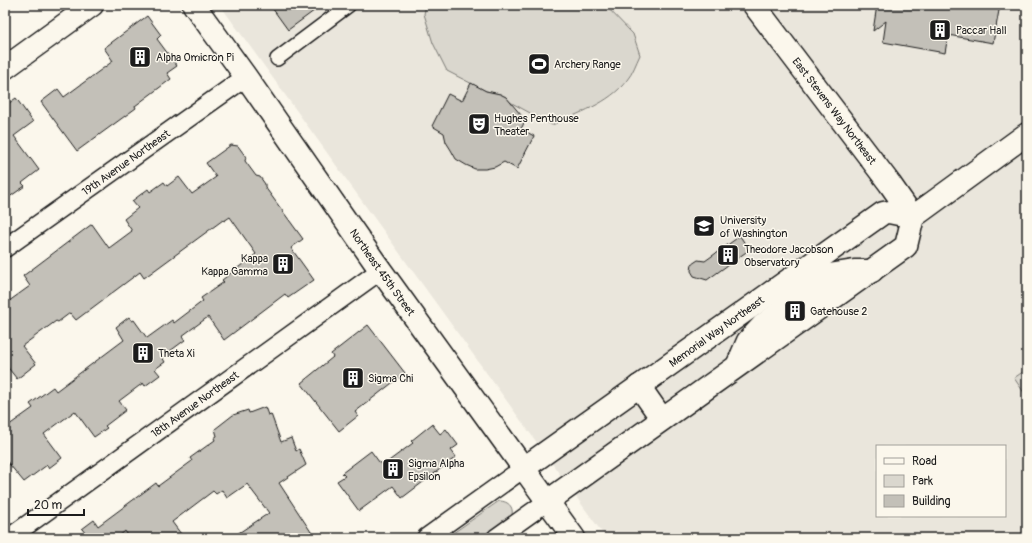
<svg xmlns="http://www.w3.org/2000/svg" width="1032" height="543" font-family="Pangolin,sans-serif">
<rect width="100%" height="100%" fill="#fbf7ec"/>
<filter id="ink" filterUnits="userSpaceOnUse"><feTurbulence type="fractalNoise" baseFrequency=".025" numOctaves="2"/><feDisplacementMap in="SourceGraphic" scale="8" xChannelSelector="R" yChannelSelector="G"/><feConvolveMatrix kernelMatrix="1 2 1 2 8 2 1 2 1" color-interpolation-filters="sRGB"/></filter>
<g filter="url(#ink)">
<path fill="#eae6dc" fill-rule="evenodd" d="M220,5h807v533h-421zM877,446h128v70h-128z"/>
<g fill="#dad7ce" stroke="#7b7a75">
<path d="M426,5h179l28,29 7,21c-4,8 -7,18 -13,25 -18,24 -49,33 -75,45l-42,-23 -4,-5 -6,-3 -14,-3 -39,-20 -14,-28 -9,-29z"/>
<path d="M1027,369v28l-13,-19z"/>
<path d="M499,501c10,0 16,7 12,17l-29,20h-36z"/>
</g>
<g fill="#c3c0b8" stroke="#1c1c1c">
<path d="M270,5h52l-34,25z"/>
<path d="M877,5h123l-7,38 -45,-8 -3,18 -62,-11 3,-21 -13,10z"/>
<path d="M147,16l14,19 -4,4 20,27 -10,7 4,6 -36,27 1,2 -59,43 -36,-49 17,-13 6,8 49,-36 -9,-13z"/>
<path d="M471,83l15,8 14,3 6,3 15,18 -1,3 5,3 -4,8 13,7 -17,33 -13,-7 -9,5 -10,2h-10l-9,-4 -10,-6 -5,-9 -5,-8 -2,-9 -12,-7 16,-32 14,7z"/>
<path d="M16,98l17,24 -19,14 25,34 -17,13 3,3 -20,14v-94z"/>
<path d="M231,145l7,1 8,11 -1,4 11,15 4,1 5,7v3l38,52 -12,9 23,32 -26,18 -3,-4 -61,46 -16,-23 -26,19 3,4 -23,17 3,5 -10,7 5,6 -15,11 -2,-3 -24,18 7,9 -21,16 2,2 -13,9 -19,-26 -31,23 18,24 -13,10 -2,-3 -23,17 -19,-23v-31l28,-20 -3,-4 23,-17 3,4 68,-51 -8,-13 13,-10 3,4 2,-1 13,18 25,-18 2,3 29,-22 -2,-3 23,-16 -2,-2 34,-26 -26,-37 -6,4 -1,-1 -79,58 -4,-6 -64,48 -6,-7 -12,9 -2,-1 -34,25 14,18 -19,15 -12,-15v-60l25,-18 -7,-10 69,-52 17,24 23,-17 -8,-12 14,-11 -6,-7 16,-12 2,3 14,-10 3,4 12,-9 13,17 24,-17 -10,-14z"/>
<path d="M740,236l9,14 -42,30 -13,-4 -3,-5 1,-7 6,-4 7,1z"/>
<path d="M368,325l37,48 -50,39 3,4 -19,15 -38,-48 32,-26 -2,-3z"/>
<path d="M265,407l3,8 3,-1 10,28 10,-4 5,13 3,-2 7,16 -27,18 36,55h-84l38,-25 -22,-29 -20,14 -5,-8 -6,4 -3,-3 -41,31 12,16h-54l-5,-7 -8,7h-36l5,-4 -4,-5 12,-9 4,6 58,-43 2,3 34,-25 -2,-3 25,-18 -1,-2 3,-2 -2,-7 18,-14 15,-5 1,3z"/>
<path d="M432,424l8,10 6,-5 12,16 -7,5 5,7 -54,41 -9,-12 -34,25 -22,-30 8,-5 -3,-3 29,-22 11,15 31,-23 -2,-2z"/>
</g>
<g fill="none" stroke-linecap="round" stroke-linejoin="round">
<g stroke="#1c1c1c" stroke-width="16">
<path id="pedestrian" d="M277,59l72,-54"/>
</g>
<g stroke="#1c1c1c" stroke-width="21">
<g id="minor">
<path id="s1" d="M5,248l241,-171"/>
<path id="s2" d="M9,538l372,-268"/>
<path d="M426,538l98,-70"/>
<path d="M496,538l52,-37"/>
</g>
</g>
<g stroke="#1c1c1c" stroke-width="25">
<g id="tertiary">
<path id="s3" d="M754,5l136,179 23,33"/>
<path d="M5,68l87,-63"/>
<path d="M738,364l10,-23 15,-16 66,-50 25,-4h18"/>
<path d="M639,386l23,33"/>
<path id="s4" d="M524,468l359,-255 6,-1 24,5"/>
<path d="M548,501l358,-255 7,-29 114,-83"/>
</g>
</g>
<g stroke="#1c1c1c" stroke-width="25">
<g id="secondary">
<path id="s5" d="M194,5l52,72 128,184 200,277"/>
</g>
</g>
<use href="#pedestrian" stroke="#fbf7ec" stroke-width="13"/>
<use href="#minor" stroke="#fbf7ec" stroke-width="18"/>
<use href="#tertiary" stroke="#fbf7ec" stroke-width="22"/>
<use href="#secondary" stroke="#fbf7ec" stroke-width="22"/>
</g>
</g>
<defs>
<g id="building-square" transform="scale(1.15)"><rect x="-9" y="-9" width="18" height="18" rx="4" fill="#1c1c1c" stroke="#fbf7ec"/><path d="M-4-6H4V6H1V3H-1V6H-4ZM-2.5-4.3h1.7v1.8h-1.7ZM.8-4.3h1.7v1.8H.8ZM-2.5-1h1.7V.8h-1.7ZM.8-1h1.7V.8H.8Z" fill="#fff"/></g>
<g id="stadium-square" transform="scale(1.15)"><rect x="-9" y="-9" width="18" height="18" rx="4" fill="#1c1c1c" stroke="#fbf7ec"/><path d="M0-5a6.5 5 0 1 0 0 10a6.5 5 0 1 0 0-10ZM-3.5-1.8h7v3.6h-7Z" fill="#fff"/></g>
<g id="theatre-square" transform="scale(1.15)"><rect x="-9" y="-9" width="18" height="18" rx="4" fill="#1c1c1c" stroke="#fbf7ec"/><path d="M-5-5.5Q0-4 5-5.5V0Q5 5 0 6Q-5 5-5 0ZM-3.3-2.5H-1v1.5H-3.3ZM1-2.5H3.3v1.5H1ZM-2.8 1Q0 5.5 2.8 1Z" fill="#fff"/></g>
<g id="university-square" transform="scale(1.15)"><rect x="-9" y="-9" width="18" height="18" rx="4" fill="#1c1c1c" stroke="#fbf7ec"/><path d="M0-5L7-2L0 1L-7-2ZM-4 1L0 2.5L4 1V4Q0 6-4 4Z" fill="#fff"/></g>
</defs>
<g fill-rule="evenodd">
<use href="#building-square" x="940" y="30"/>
<use href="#building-square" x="140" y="57"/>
<use href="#stadium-square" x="539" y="64"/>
<use href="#theatre-square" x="479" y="124"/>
<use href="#university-square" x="704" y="226"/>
<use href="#building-square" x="728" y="255"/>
<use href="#building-square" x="283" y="264"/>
<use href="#building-square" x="795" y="311"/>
<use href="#building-square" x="143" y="353"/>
<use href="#building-square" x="353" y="378"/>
<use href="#building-square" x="393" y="469"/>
</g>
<g text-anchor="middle" stroke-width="3" stroke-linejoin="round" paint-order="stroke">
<g font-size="11" fill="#1c1c1c" stroke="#fbf7ec" text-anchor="start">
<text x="956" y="34">Paccar Hall</text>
<text x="156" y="61">Alpha Omicron Pi</text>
<text x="554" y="68">Archery Range</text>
<text x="494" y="122">Hughes Penthouse<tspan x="494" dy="13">Theater</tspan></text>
<text x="720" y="224">University<tspan x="720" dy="13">of Washington</tspan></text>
<text x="744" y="253">Theodore Jacobson<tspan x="744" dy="13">Observatory</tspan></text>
<text x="268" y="262" text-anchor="end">Kappa<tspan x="268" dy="13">Kappa Gamma</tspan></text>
<text x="810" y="315">Gatehouse 2</text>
<text x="158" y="357">Theta Xi</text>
<text x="368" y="382">Sigma Chi</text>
<text x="408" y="467">Sigma Alpha<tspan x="408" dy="13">Epsilon</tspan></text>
</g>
<g font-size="11" fill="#1c1c1c" stroke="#fbf7ec">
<text dy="4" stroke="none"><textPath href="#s3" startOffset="133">East Stevens Way Northeast</textPath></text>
<text dy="4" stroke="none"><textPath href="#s1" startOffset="148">19th Avenue Northeast</textPath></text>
<text dy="4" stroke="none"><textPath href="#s5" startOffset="327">Northeast 45th Street</textPath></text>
<text dy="4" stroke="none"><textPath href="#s4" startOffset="236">Memorial Way Northeast</textPath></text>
<text dy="4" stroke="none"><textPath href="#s2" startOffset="229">18th Avenue Northeast</textPath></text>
</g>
</g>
<rect width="1032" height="543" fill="none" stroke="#fbf7ec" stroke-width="20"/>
<rect x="10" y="10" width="1012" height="523" fill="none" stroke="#1c1c1c" stroke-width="1.5" filter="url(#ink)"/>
<rect x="876" y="445" width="130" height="72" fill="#fbf7ec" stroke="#a29f99"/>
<rect x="884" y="458" width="20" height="6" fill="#fbf7ec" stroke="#a29f99"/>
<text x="912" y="465" font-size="12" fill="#1c1c1c">Road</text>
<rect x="884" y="475" width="20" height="12" fill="#dad7ce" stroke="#a29f99"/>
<text x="912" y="485" font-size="12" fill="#1c1c1c">Park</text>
<rect x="884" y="495" width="20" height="12" fill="#c3c0b8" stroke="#a29f99"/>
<text x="912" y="505" font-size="12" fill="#1c1c1c">Building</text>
<path d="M28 509v6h56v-6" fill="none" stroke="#1c1c1c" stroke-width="2"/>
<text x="34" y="509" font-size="12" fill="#1c1c1c" stroke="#fbf7ec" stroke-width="3" paint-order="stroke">20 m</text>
</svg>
